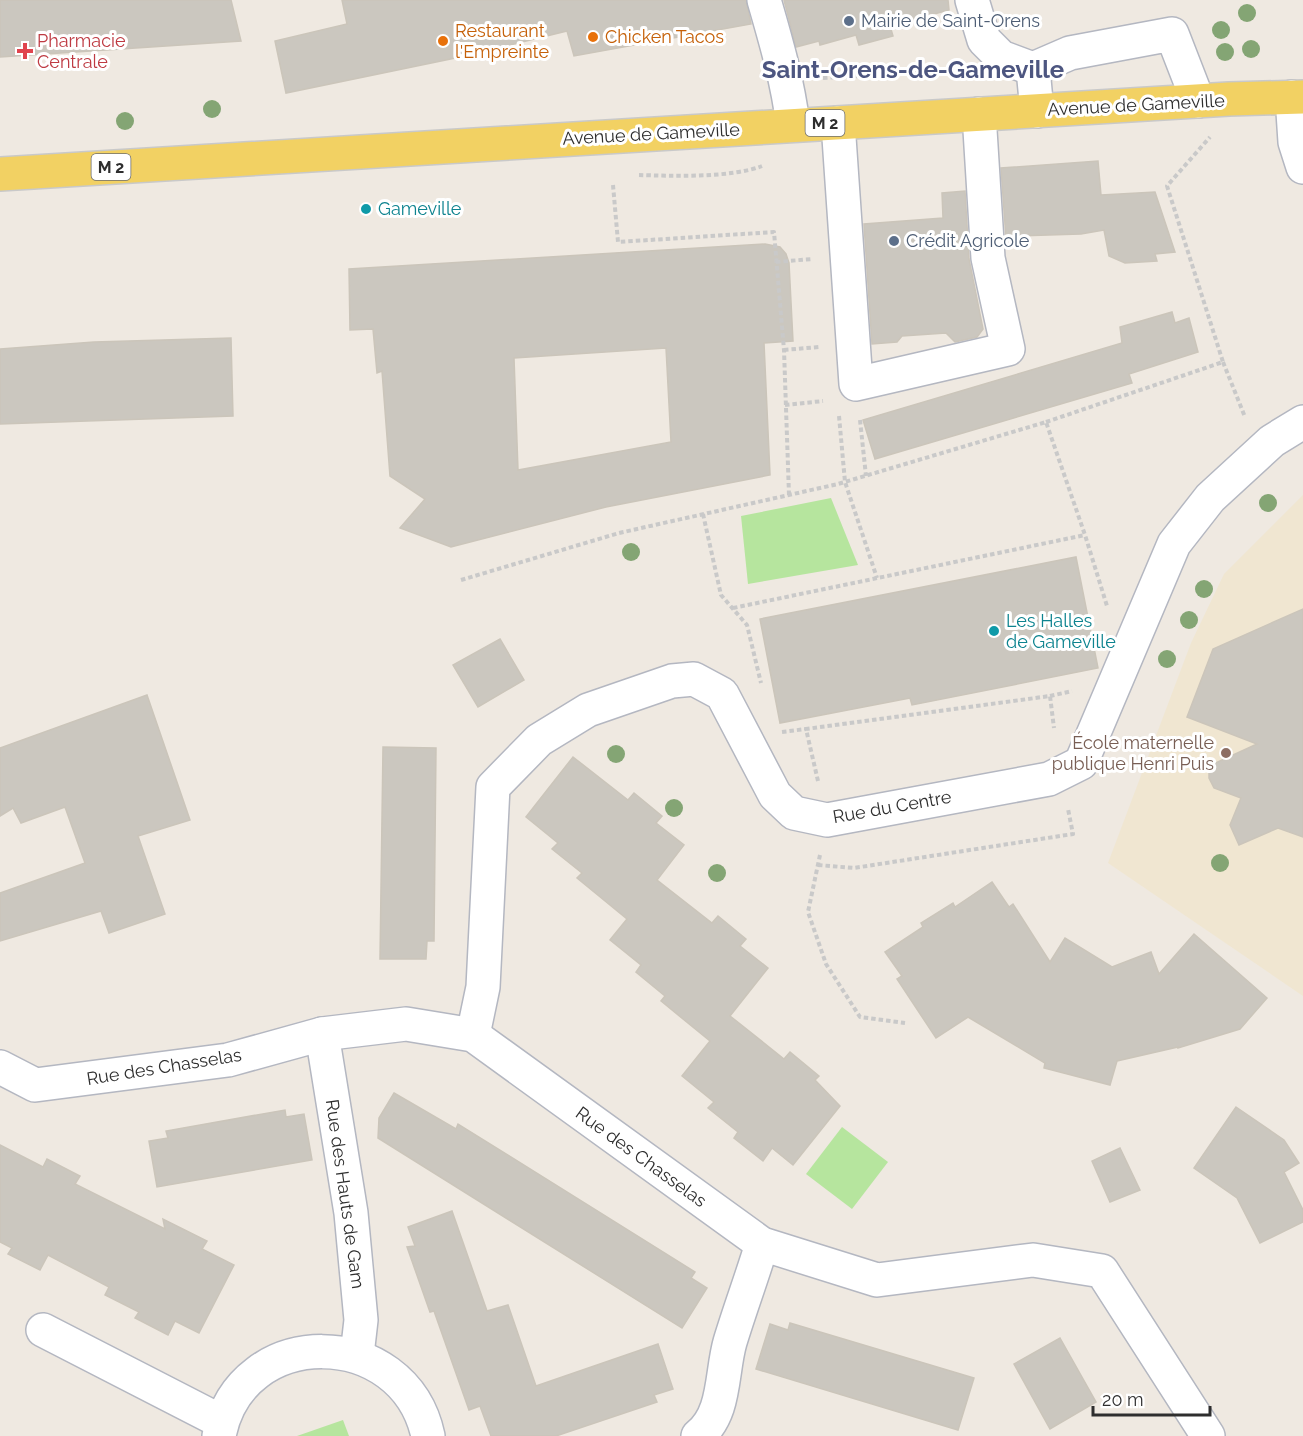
<svg xmlns="http://www.w3.org/2000/svg" width="1303" height="1436" font-family="Raleway,sans-serif">
<rect width="100%" height="100%" fill="#efe9e1"/>
<path fill="#f0e6d1" d="M1303,495v501l-195,-133 83,-220 33,-69z"/>
<g fill="#b6e59e">
<path d="M831,498l27,67 -110,19 -7,-68z"/>
<path d="M842,1127l46,35 -36,47 -46,-35z"/>
<path d="M343,1420l6,16h-52z"/>
</g>
<g fill="#cbc7bf" stroke="#cbc5ba" stroke-width="1.5" fill-rule="evenodd">
<path d="M0,0h231l10,41 -241,16z"/>
<path d="M342,0h404l5,24 -177,32 -7,-25 -97,24 -184,38 -11,-52 72,-17z"/>
<path d="M784,0h164l1,10 -59,16 3,10 -34,9 -3,-10 -36,10 -1,-4 -23,6z"/>
<path d="M1098,161l3,34 54,-3 20,60 -20,2 2,7 -32,2 -16,-7 -5,-26 -23,4 -67,2v2h-8l-5,-70z"/>
<path d="M965,191l4,68 14,70 -6,8 -22,5 -9,-9 -44,3 -5,6 -25,2 -8,-120 79,-6 -1,-25z"/>
<path d="M765,244l15,3 6,7 3,9 4,78 -29,2 6,132 -164,32 -155,40 -51,-19 25,-29 -35,-23 -8,-105 -5,2 -4,-44 -23,1 -1,-61zM666,348l5,94 -153,28 -4,-112z"/>
<path d="M1172,312l3,11 14,-5 9,34 -69,22 3,9 -257,76 -12,-39 259,-77 -2,-16z"/>
<path d="M231,338l2,78 -233,8v-75l94,-7z"/>
<path d="M1076,557l22,111 -186,37 -2,-7 -130,25 -20,-104z"/>
<path d="M1303,609v228l-25,-9 -39,17 -9,-20 11,-27 -27,-10 -5,-10v-12l48,-22 -70,-27 26,-68z"/>
<path d="M500,639l24,41 -46,27 -25,-42z"/>
<path d="M147,695l43,125 -52,16 27,78 -56,19 -8,-22 -101,30v-48l85,-30 -20,-56 -44,16 -8,-15 -13,8v-68z"/>
<path d="M383,747l53,1 -2,193h-7l-1,18h-46z"/>
<path d="M573,757l55,43 6,-7 28,23 -6,7 28,22 -27,35 55,43 6,-7 28,23 -6,7 28,22 -38,48 54,43 6,-7 29,24 -4,4 25,26 -47,59 -21,-17 -9,13 -29,-23 4,-6 -30,-24 6,-6 -32,-26 28,-35 -49,-40 4,-5 -29,-24 5,-7 -31,-25 17,-21 -50,-41 5,-5 -30,-24 6,-6 -32,-26z"/>
<path d="M992,882l17,25 4,-3 37,58 15,-24 47,29 39,-15 8,22 35,-40 73,64 -27,31 -62,19v-1l-61,14 -7,24 -66,-17 1,-5 -77,-46 -32,21 -39,-59 5,-3 -17,-24 38,-25 -2,-4 32,-20 2,4z"/>
<path d="M394,1093l62,36 2,-5 237,148 -4,6 16,10 -25,40 -304,-190 1,-20z"/>
<path d="M1236,1107l48,33 15,23 -15,9 19,38v12l-43,21 -23,-45 -43,-30z"/>
<path d="M285,1110l1,7 18,-3 8,46 -155,27 -8,-46 19,-3 -2,-7z"/>
<path d="M0,1145l43,22 4,-8 33,17 -5,8 90,45 -2,-10 44,22 -5,8 32,16 -35,68 -24,-12 -7,14 -33,-17 4,-6 -34,-17 4,-8 -61,-32 -8,15 -32,-16 4,-6 -12,-6z"/>
<path d="M1120,1148l20,42 -30,12 -18,-41z"/>
<path d="M452,1211l35,100 21,-6 28,81 122,-42 15,45 -19,6 3,7 -101,34h-65l-11,-30 -11,4 -35,-99 -4,1 -23,-65 8,-1 -7,-19z"/>
<path d="M790,1323l184,55 -16,52 -202,-61 14,-45 18,6z"/>
<path d="M1060,1338l36,64 -46,27 -36,-65z"/>
</g>
<g fill="none" stroke-linecap="round" stroke-linejoin="round">
<g stroke="#b4b7c1" stroke-width="36">
<g id="minor">
<path d="M764,0c12,41 24,83 29,125"/>
<path d="M972,0l12,40 17,17 32,12"/>
<path d="M1292,97l3,45 8,25"/>
<path d="M1037,111l-4,-42 37,-16 102,-19 26,67"/>
<path d="M838,123l18,261 152,-35 -20,-91 -9,-144"/>
<path d="M322,1034l29,179 10,107 -4,35"/>
<path d="M473,1035l10,-48 10,-200 46,-47 49,-30 84,-29 22,-2 28,15 53,101 19,18 33,7 222,-41 32,-16 93,-219 36,-46 62,-57 31,-19"/>
<path d="M0,1067l35,18 193,-25 94,-26 84,-10 67,11 289,209 115,36 156,-20 69,11 106,165"/>
<path d="M43,1330l179,92"/>
<path d="M219,1436c21,-113 185,-112 209,0"/>
<path d="M698,1436c28,-22 23,-63 32,-94 10,-33 22,-65 32,-98"/>
</g>
</g>
<g stroke="#c9c9c9" stroke-width="36">
<path id="major" d="M0,174l1229,-75 74,-2"/>
</g>
<g stroke="#c9c9c9" stroke-width="4" stroke-dasharray="4.5 3" stroke-linecap="butt">
<path d="M823,78l129,-7 8,7"/>
<path d="M639,175c34,1 92,3 123,-9"/>
<path d="M613,185l5,57 156,-10 10,118 5,145"/>
<path d="M776,262l36,-3"/>
<path d="M784,350l35,-3"/>
<path d="M1223,362l22,55"/>
<path d="M785,405l38,-4"/>
<path d="M839,416l6,66 32,96"/>
<path d="M860,420l6,56"/>
<path d="M1046,422l177,-60 -56,-176 43,-49"/>
<path d="M703,514l18,81 26,30 14,58"/>
<path d="M461,580l158,-47 219,-49 208,-62 39,113 22,71"/>
<path d="M733,608l352,-73"/>
<path d="M1050,696l22,-5"/>
<path d="M782,732l24,-3"/>
<path d="M818,781l-12,-52 244,-33 4,32"/>
<path d="M820,855l-12,57 18,52 34,53 45,6"/>
<path d="M818,865l36,3 219,-34 -5,-25"/>
</g>
<use href="#minor" stroke="#fff" stroke-width="33"/>
<use href="#major" stroke="#f2d163" stroke-width="33"/>
</g>
<g fill="#84a574">
<circle cx="1247" cy="13" r="9"/>
<circle cx="1221" cy="30" r="9"/>
<circle cx="1251" cy="49" r="9"/>
<circle cx="1225" cy="52" r="9"/>
<circle cx="212" cy="109" r="9"/>
<circle cx="125" cy="121" r="9"/>
<circle cx="1268" cy="503" r="9"/>
<circle cx="631" cy="552" r="9"/>
<circle cx="1204" cy="589" r="9"/>
<circle cx="1189" cy="620" r="9"/>
<circle cx="1167" cy="659" r="9"/>
<circle cx="616" cy="754" r="9"/>
<circle cx="674" cy="808" r="9"/>
<circle cx="1220" cy="863" r="9"/>
<circle cx="717" cy="873" r="9"/>
</g>
<g fill="#5c6f8a" stroke="#fff" stroke-width="2">
<circle cx="849" cy="21" r="6"/>
<circle cx="894" cy="241" r="6"/>
</g>
<g fill="#e8710a" stroke="#fff" stroke-width="2">
<circle cx="593" cy="37" r="6"/>
<circle cx="443" cy="41" r="6"/>
</g>
<path fill="#e0444e" stroke="#fff" stroke-width="2" d="M22 42h6v6h6v6h-6v6h-6v-6h-6v-6h6z"/>
<g fill="#0f9aa8" stroke="#fff" stroke-width="2">
<circle cx="366" cy="209" r="6"/>
<circle cx="994" cy="631" r="6"/>
</g>
<circle fill="#8d6e63" stroke="#fff" stroke-width="2" cx="1226" cy="753" r="6"/>
<g text-anchor="middle" stroke-width="6" stroke-linejoin="round" paint-order="stroke">
<g fill="#fff" stroke="#6d6d6d" stroke-width="1.5">
<rect x="805.5" y="110" width="39" height="26" rx="4.5"/>
<rect x="91.5" y="154" width="39" height="26" rx="4.5"/>
</g>
<g font-size="16" font-weight="bold" fill="#2e2e2e">
<text x="825" y="129">M 2</text>
<text x="111" y="173">M 2</text>
</g>
<g font-size="18" fill="#4e5e75" stroke="#fff" text-anchor="start">
<text x="861" y="27">Mairie de Saint-Orens</text>
<text x="906" y="247">Crédit Agricole</text>
</g>
<g font-size="18" fill="#c56008" stroke="#fff" text-anchor="start">
<text x="455" y="37">Restaurant<tspan x="455" dy="21">l'Empreinte</tspan></text>
<text x="605" y="43">Chicken Tacos</text>
</g>
<g font-size="18" fill="#be3a42" stroke="#fff" text-anchor="start">
<text x="37" y="47">Pharmacie<tspan x="37" dy="21">Centrale</tspan></text>
</g>
<g font-size="18" fill="#2e2e2e" stroke="#fff">
<text transform="translate(1136 105) rotate(-3)" y="6">Avenue de Gameville</text>
<text transform="translate(651 134) rotate(-3)" y="6">Avenue de Gameville</text>
<text transform="translate(892 807) rotate(-10)" y="6">Rue du Centre</text>
<text transform="translate(164 1067) rotate(-9)" y="6">Rue des Chasselas</text>
<text transform="translate(641 1157) rotate(36)" y="6">Rue des Chasselas</text>
<text transform="translate(345 1194) rotate(82)" y="6">Rue des Hauts de Gam</text>
</g>
<g font-size="18" fill="#0d838f" stroke="#fff" text-anchor="start">
<text x="378" y="215">Gameville</text>
<text x="1006" y="627">Les Halles<tspan x="1006" dy="21">de Gameville</tspan></text>
</g>
<g font-size="18" fill="#785e54" stroke="#fff" text-anchor="end">
<text x="1214" y="749">École maternelle<tspan x="1214" dy="21">publique Henri Puis</tspan></text>
</g>
<g font-size="24" font-weight="bold" fill="#4d5680" stroke="#fff">
<text x="913" y="78">Saint-Orens-de-Gameville</text>
</g>
</g>
<path d="M1093 1406v9h117v-9" fill="none" stroke="#2e2e2e" stroke-width="3"/>
<text x="1102" y="1406" font-size="18" fill="#2e2e2e" stroke="#ffffff" stroke-width="4.5" paint-order="stroke">20 m</text>
</svg>
